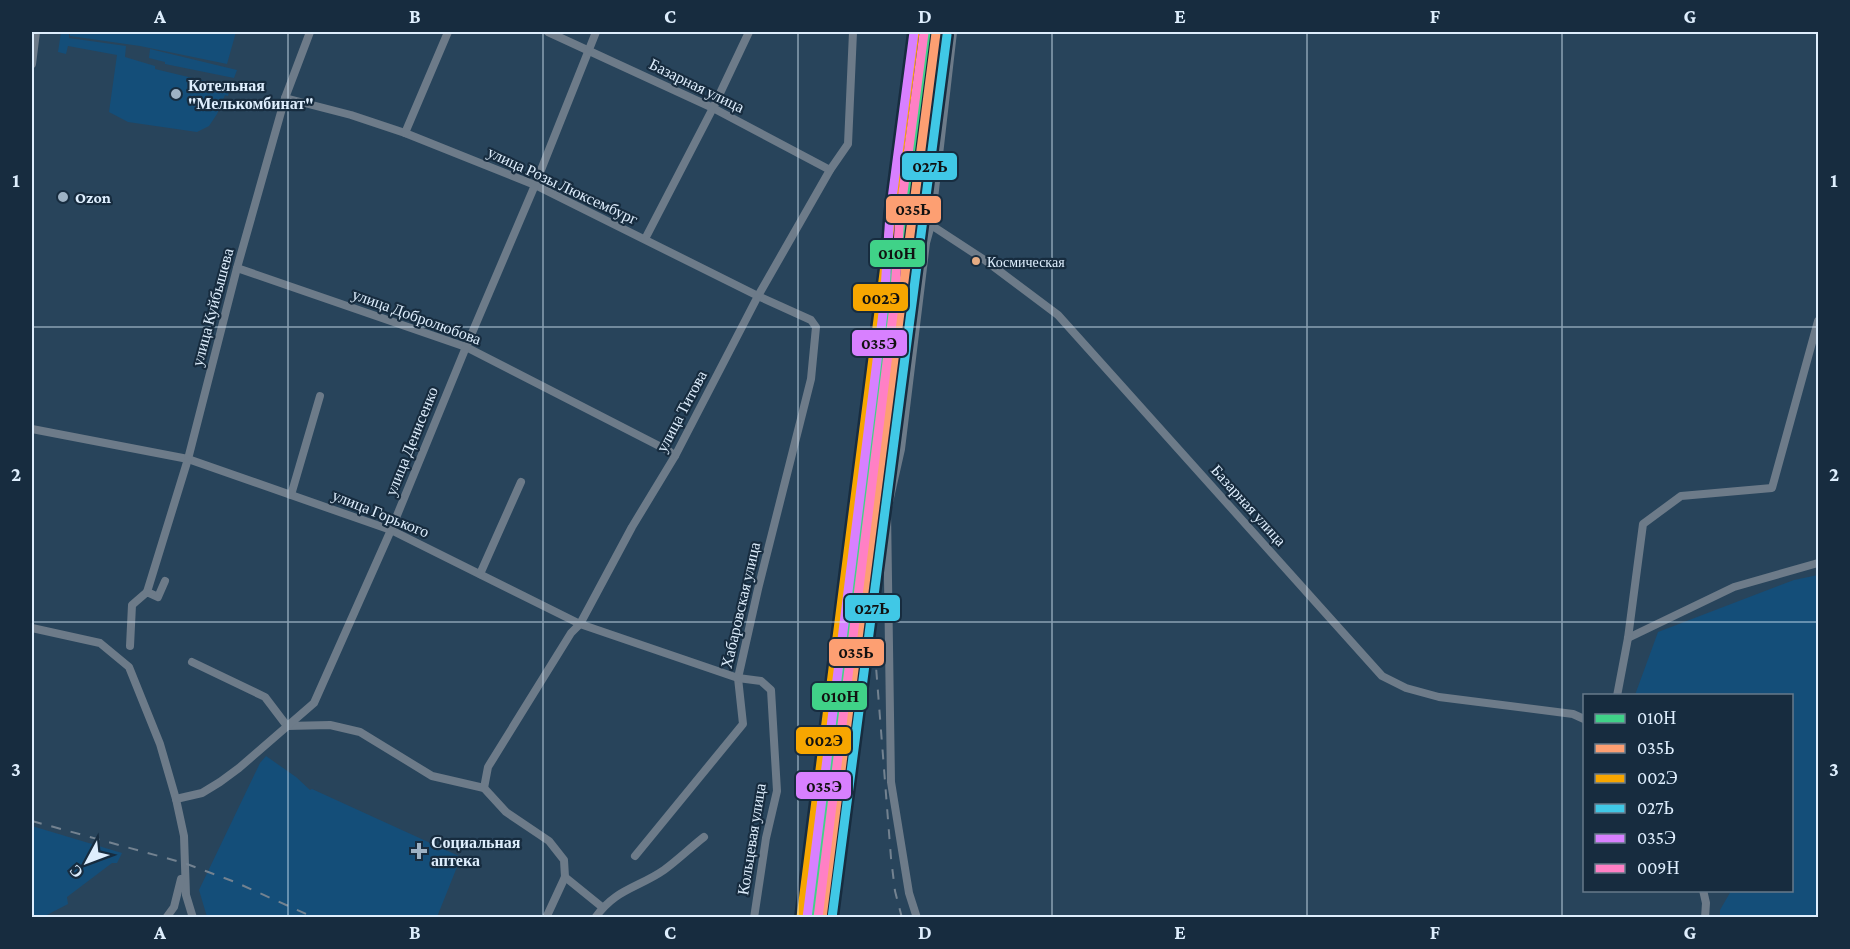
<svg xmlns="http://www.w3.org/2000/svg" width="1850" height="949" font-family="'Crimson Pro',serif">
<rect width="100%" height="100%" fill="#28445b"/>
<g fill="#144e79">
<path d="M61,32h8v6l57,8 -1,11 30,9v3l75,18 -2,9 -3,-1 -8,19 -8,12 -12,6 -69,-10 -19,-10 8,-57 -49,-9 -2,8 -8,-2z"/>
<path d="M70,32h166l-9,32 -87,-18 -70,-10z"/>
<path d="M150,49l87,21 -3,8 -69,-14v-2l-16,-4z"/>
<path d="M1818,575v342h-98v-7l11,-19 61,-1v-194l-157,-1 23,-63 136,-52z"/>
<path d="M266,756l30,21 14,13 2,-1 149,68 -24,60h-230l-8,-27 61,-127z"/>
<path d="M32,826l90,27 -5,10h-5l-45,34 1,7 -25,13h-11z"/>
</g>
<g fill="none" stroke-linecap="round" stroke-linejoin="round">
<g stroke="#6d7b89" stroke-width="8">
<path d="M548,32l165,76 117,62"/>
<path d="M32,64l4,-32"/>
<path d="M285,98l66,17 54,18 130,52 223,111 53,24 5,7 -5,52 -53,210 -20,89 5,46 -108,132"/>
<path d="M405,133l43,-101"/>
<path d="M931,225l55,36 72,54 324,361 24,12 33,9 134,17 11,5"/>
<path d="M645,239l68,-131 36,-76"/>
<path d="M237,268l229,79 203,104 6,5"/>
<path d="M32,429l156,30 203,71 189,94 158,54 23,3 10,9 6,101 -11,47 -12,80"/>
<path d="M291,495l29,-99"/>
<path d="M480,574l41,-92"/>
<path d="M147,592l41,-133 49,-191 48,-170 25,-66"/>
<path d="M32,628l68,15 29,24 31,77 16,55 8,37 2,59 7,23"/>
<path d="M1628,638l106,-51 84,-24"/>
<path d="M130,646l2,-41 15,-13 11,5 7,-16"/>
<path d="M192,662l73,35 22,29 43,-1 30,7 72,44 52,12 22,24 43,29 15,19 1,17 -19,41"/>
<path d="M1617,696l11,-58 15,-114 38,-28 91,-8 46,-167"/>
<path d="M484,788l4,-21 83,-134 9,-9 52,-97 43,-71 83,-160 72,-126 18,-26 5,-112"/>
<path d="M176,799l26,-6 18,-11 19,-14 75,-65 77,-173 75,-183 69,-162 61,-153"/>
<path d="M565,877l37,30"/>
<path d="M1703,890l3,13 -1,15"/>
<path d="M166,918l8,-11 7,-28"/>
<path d="M595,918c20,-29 43,-30 69,-48 14,-10 27,-23 40,-33"/>
<path d="M917,918l-8,-25 -18,-111 -4,-271 14,-62 25,-206 5,-18 22,-193"/>
</g>
<g stroke="#738290" stroke-width="2" stroke-dasharray="10 10" stroke-linecap="butt">
<path d="M32,821l152,42 51,19 80,36"/>
<path d="M902,918l-7,-27 -4,-33 -21,-268 1,-38 33,-294 29,-226"/>
</g>
<g stroke="#172c3f" stroke-width="14">
<path id="rail-1" d="M811,918l115,-886"/>
</g>
<g stroke="#172c3f" stroke-width="14">
<path id="rail-2" d="M822,918l114,-885"/>
</g>
<g stroke="#172c3f" stroke-width="14">
<path id="rail-3" d="M801,917l114,-885"/>
</g>
<g stroke="#172c3f" stroke-width="14">
<path id="rail-4" d="M832,918l115,-883"/>
</g>
<g stroke="#172c3f" stroke-width="14">
<path id="rail-5" d="M807,918l77,-613 6,-91 24,-182"/>
</g>
<g stroke="#172c3f" stroke-width="14">
<path id="rail-6" d="M818,918l76,-612 6,-91 24,-182"/>
</g>
<use href="#rail-1" stroke="#40d288" stroke-width="9"/>
<use href="#rail-2" stroke="#fd9f72" stroke-width="9"/>
<use href="#rail-3" stroke="#f7a600" stroke-width="9"/>
<use href="#rail-4" stroke="#40c8e6" stroke-width="9"/>
<use href="#rail-5" stroke="#d880ff" stroke-width="9"/>
<use href="#rail-6" stroke="#ff80c5" stroke-width="9"/>
</g>
<path fill="none" stroke="#deeefd" stroke-width="1.5" stroke-opacity="0.55" d="M288,32v886M543,32v886M798,32v886M1052,32v886M1307,32v886M1562,32v886M32,327h1786M32,622h1786"/>
<g fill="#9eb2c4" stroke="#172c3f" stroke-width="2">
<circle cx="176" cy="94" r="6"/>
<circle cx="63" cy="197" r="6"/>
<path d="M416 842h6v6h6v6h-6v6h-6v-6h-6v-6h6z"/>
</g>
<circle fill="#e5ac83" stroke="#172c3f" stroke-width="2" cx="976" cy="261" r="5"/>
<g text-anchor="middle" stroke-width="4.5" stroke-linejoin="round" paint-order="stroke">
<g font-size="14" fill="#deeefd" stroke="#172c3f" text-anchor="start">
<text x="987" y="267">Космическая</text>
</g>
<g font-size="16" font-weight="bold" fill="#deeefd" stroke="#172c3f" text-anchor="start">
<text x="188" y="91">Котельная<tspan x="188" dy="18">"Мелькомбинат"</tspan></text>
<text x="75" y="203">Ozon</text>
<text x="431" y="848">Социальная<tspan x="431" dy="18">аптека</tspan></text>
</g>
<g font-size="16" fill="#deeefd" stroke="#172c3f">
<text transform="translate(697 85) rotate(26)" y="6">Базарная улица</text>
<text transform="translate(563 185) rotate(25)" y="6">улица Розы Люксембург</text>
<text transform="translate(212 307) rotate(-75)" y="6">улица Куйбышева</text>
<text transform="translate(417 316) rotate(20)" y="6">улица Добролюбова</text>
<text transform="translate(681 411) rotate(-62)" y="6">улица Титова</text>
<text transform="translate(411 441) rotate(-68)" y="6">улица Денисенко</text>
<text transform="translate(1249 505) rotate(48)" y="6">Базарная улица</text>
<text transform="translate(381 513) rotate(22)" y="6">улица Горького</text>
<text transform="translate(740 605) rotate(-77)" y="6">Хабаровская улица</text>
<text transform="translate(751 839) rotate(-81)" y="6">Кольцевая улица</text>
</g>
</g>
<g stroke="#172c3f" stroke-width="2">
<rect x="901" y="152" width="57" height="29" rx="6" fill="#40c8e6"/>
<rect x="885" y="195" width="57" height="29" rx="6" fill="#fd9f72"/>
<rect x="869" y="239" width="57" height="29" rx="6" fill="#40d288"/>
<rect x="852" y="283" width="57" height="29" rx="6" fill="#f7a600"/>
<rect x="851" y="329" width="57" height="28" rx="6" fill="#d880ff"/>
<rect x="844" y="594" width="57" height="28" rx="6" fill="#40c8e6"/>
<rect x="828" y="638" width="57" height="29" rx="6" fill="#fd9f72"/>
<rect x="811" y="682" width="57" height="29" rx="6" fill="#40d288"/>
<rect x="795" y="726" width="57" height="29" rx="6" fill="#f7a600"/>
<rect x="795" y="771" width="57" height="29" rx="6" fill="#d880ff"/>
</g>
<g font-size="16" text-anchor="middle" font-weight="bold" fill="#111">
<text x="930" y="172">027Ь</text>
<text x="913" y="215">035Ь</text>
<text x="897" y="259">010Н</text>
<text x="881" y="304">002Э</text>
<text x="879" y="349">035Э</text>
<text x="872" y="614">027Ь</text>
<text x="856" y="658">035Ь</text>
<text x="840" y="702">010Н</text>
<text x="824" y="746">002Э</text>
<text x="824" y="792">035Э</text>
</g>
<rect width="1850" height="949" fill="none" stroke="#172c3f" stroke-width="66"/>
<rect x="1583" y="694" width="210" height="198" fill="#172c3f" stroke="#677a8b" stroke-width="1.5"/>
<rect x="1595" y="714" width="30" height="9" fill="#40d288" stroke="#677a8b" stroke-width="1.5"/>
<text x="1637" y="724" font-size="18" fill="#deeefd">010Н</text>
<rect x="1595" y="744" width="30" height="9" fill="#fd9f72" stroke="#677a8b" stroke-width="1.5"/>
<text x="1637" y="754" font-size="18" fill="#deeefd">035Ь</text>
<rect x="1595" y="774" width="30" height="9" fill="#f7a600" stroke="#677a8b" stroke-width="1.5"/>
<text x="1637" y="784" font-size="18" fill="#deeefd">002Э</text>
<rect x="1595" y="804" width="30" height="9" fill="#40c8e6" stroke="#677a8b" stroke-width="1.5"/>
<text x="1637" y="814" font-size="18" fill="#deeefd">027Ь</text>
<rect x="1595" y="834" width="30" height="9" fill="#d880ff" stroke="#677a8b" stroke-width="1.5"/>
<text x="1637" y="844" font-size="18" fill="#deeefd">035Э</text>
<rect x="1595" y="864" width="30" height="9" fill="#ff80c5" stroke="#677a8b" stroke-width="1.5"/>
<text x="1637" y="874" font-size="18" fill="#deeefd">009Н</text>
<g transform="translate(87 862) rotate(229)" stroke="#172c3f" stroke-width="4.5" paint-order="stroke">
<path d="M0-4.5L10 22L0 15L-10 22Z" fill="#deeefd"/>
<text y="-9" font-size="16" font-weight="bold" text-anchor="middle" fill="#deeefd">С</text>
</g>
<rect x="33" y="33" width="1784" height="883" fill="none" stroke="#deeefd" stroke-width="2"/>
<g font-size="20" text-anchor="middle" font-weight="bold" fill="#deeefd">
<text x="160" y="23">A</text>
<text x="415" y="23">B</text>
<text x="670" y="23">C</text>
<text x="925" y="23">D</text>
<text x="1180" y="23">E</text>
<text x="1435" y="23">F</text>
<text x="1690" y="23">G</text>
<text x="16" y="187">1</text>
<text x="1834" y="187">1</text>
<text x="16" y="481">2</text>
<text x="1834" y="481">2</text>
<text x="16" y="776">3</text>
<text x="1834" y="776">3</text>
<text x="160" y="939">A</text>
<text x="415" y="939">B</text>
<text x="670" y="939">C</text>
<text x="925" y="939">D</text>
<text x="1180" y="939">E</text>
<text x="1435" y="939">F</text>
<text x="1690" y="939">G</text>
</g>
</svg>
